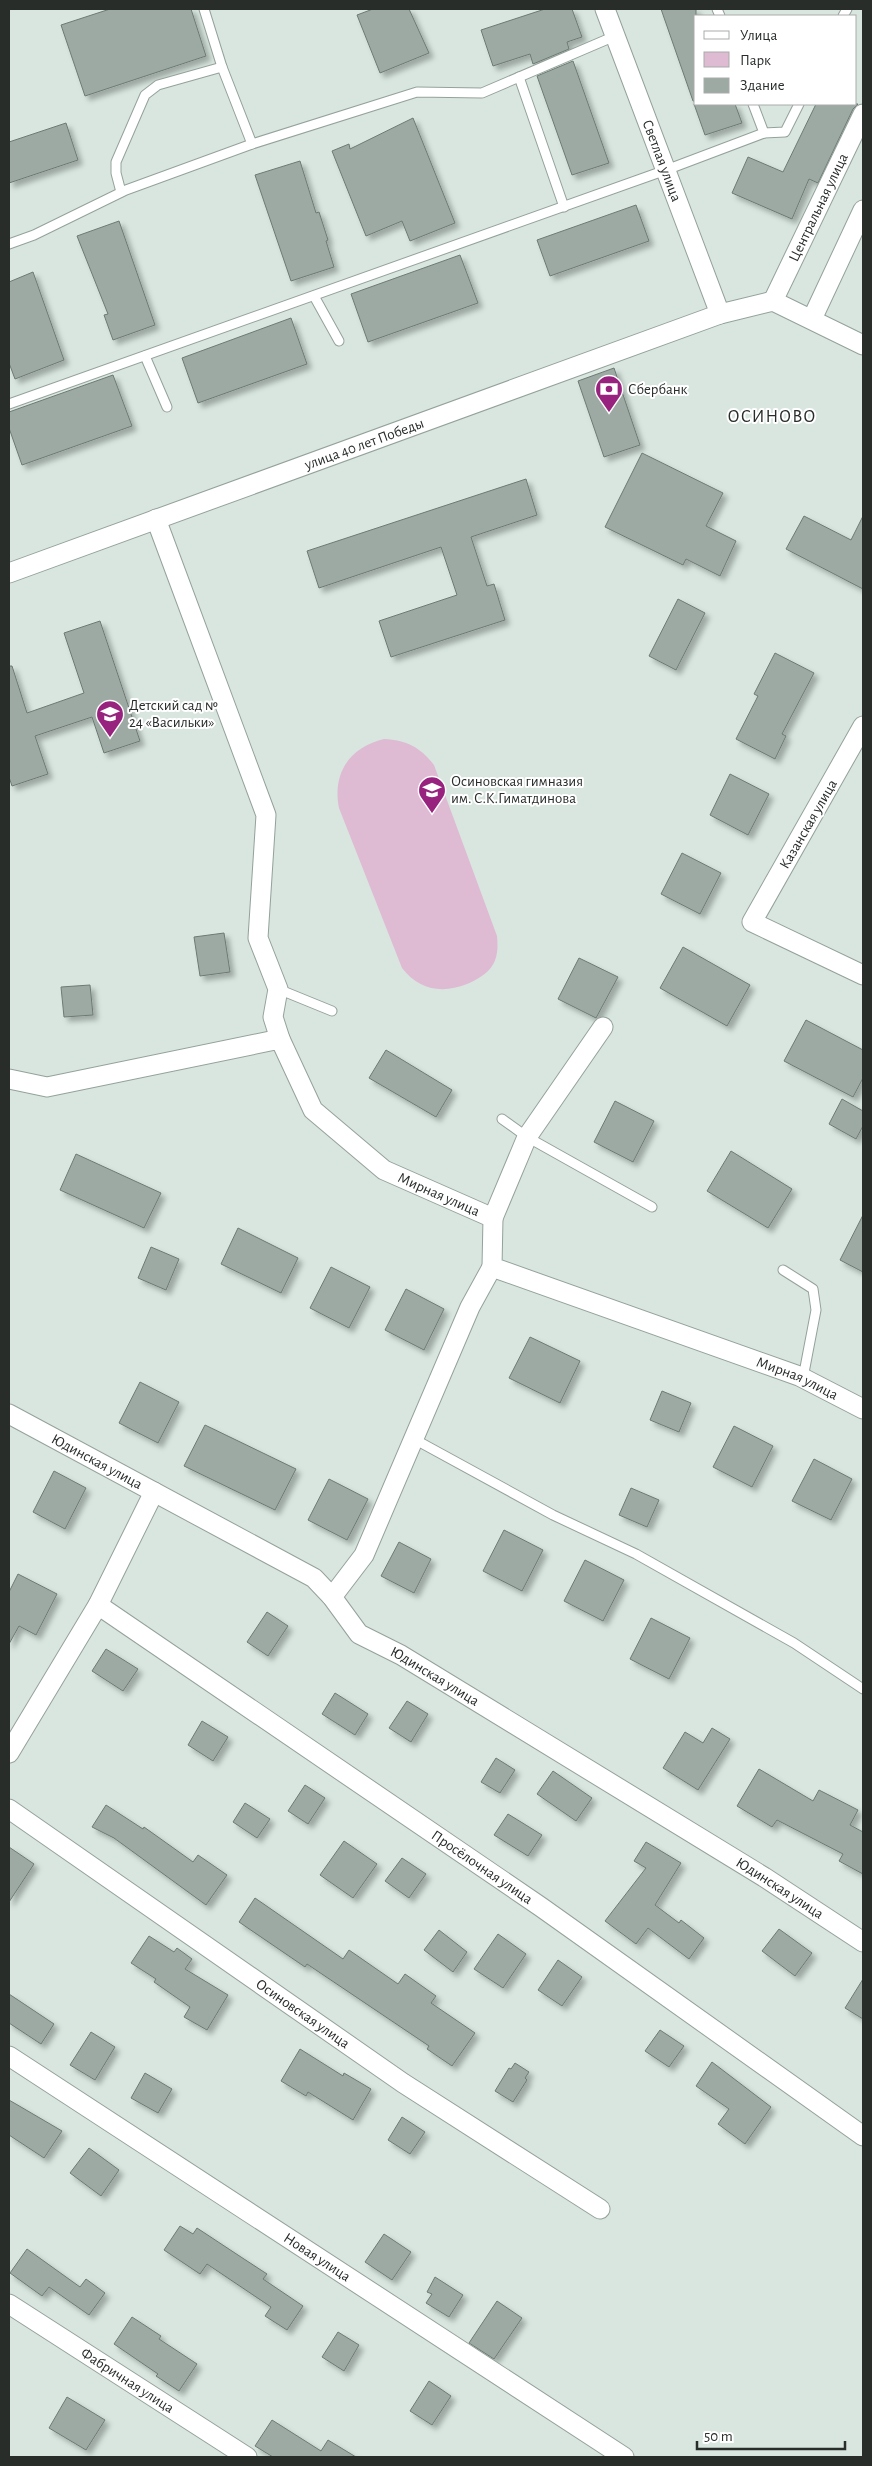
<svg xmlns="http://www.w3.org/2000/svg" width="872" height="2466" font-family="'Alegreya Sans',sans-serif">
<defs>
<filter id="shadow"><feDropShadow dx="4.5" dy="4.5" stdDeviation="2.5" flood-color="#0004"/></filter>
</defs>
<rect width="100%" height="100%" fill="#d8e6df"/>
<path fill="#dfbad3" d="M384,739c23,1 37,9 50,26l63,171c1,10 1,21 -5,30 -5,8 -16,14 -25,18 -25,10 -48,6 -65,-16l-63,-160c-7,-35 11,-61 45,-69z"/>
<g fill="#9daaa3" stroke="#6d7a73" filter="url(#shadow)">
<path d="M110,9h81l15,47 -121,40 -24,-71z"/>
<path d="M373,9h36l20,44 -49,20 -23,-58z"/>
<path d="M545,9h27l10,28 -15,5 2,7 -36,15 -3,-10 -37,12 -12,-36z"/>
<path d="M661,9h35v92h-3z"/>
<path d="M573,61l36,102 -37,12 -35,-99z"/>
<path d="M694,104h41l7,19 -37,12z"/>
<path d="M816,104h42l-5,5 -35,74 -9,-4 -17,40 -60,-26 16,-36 35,15z"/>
<path d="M413,118l42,105 -45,18 -8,-20 -36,15 -34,-85 17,-7 1,5z"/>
<path d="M66,123l12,37 -69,23v-41z"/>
<path d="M300,161l16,52 3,-1 9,28 -2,1 8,26 -43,14 -36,-106z"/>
<path d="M636,205l13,36 -99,35 -13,-36z"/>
<path d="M119,221l36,104 -42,15 -9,-25 4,-1 -31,-78z"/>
<path d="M460,255l18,48 -110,39 -17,-48z"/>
<path d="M33,272l31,88 -49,19 -6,-16v-81z"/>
<path d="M291,318l16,46 -109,39 -16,-45z"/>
<path d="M614,368l26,77 -36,12 -26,-76z"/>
<path d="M113,375l19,51 -110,39 -13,-37v-16z"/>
<path d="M642,453l81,40 -17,33 30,15 -16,35 -34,-17 -3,6 -78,-38z"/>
<path d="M526,479l11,36 -66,22 16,49 7,-2 11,36 -114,37 -12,-36 78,-26 -16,-48 -122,41 -12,-37z"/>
<path d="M804,516l47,24 12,-24v73l-77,-40z"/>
<path d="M678,599l27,14 -29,57 -27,-14z"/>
<path d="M100,621l40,120 -36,12 -12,-36 -57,19 13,38 -36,12 -3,-9v-111h3l15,47 57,-20 -20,-60z"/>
<path d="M775,653l39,20 -32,61 4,2 -11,23 -39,-20 22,-43 -4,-2z"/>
<path d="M730,774l39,20 -21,41 -38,-20z"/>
<path d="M682,853l39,20 -21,41 -39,-20z"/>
<path d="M224,933l6,39 -30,4 -6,-39z"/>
<path d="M683,947l67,38 -23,41 -67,-38z"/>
<path d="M579,958l39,19 -22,41 -38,-19z"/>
<path d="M90,985l3,30 -29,2 -3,-30z"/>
<path d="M806,1020l57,30v28l-10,19 -69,-36z"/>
<path d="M386,1050l66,40 -16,27 -67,-39z"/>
<path d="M842,1099l21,12v15l-7,13 -27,-15z"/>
<path d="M615,1101l39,20 -21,41 -39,-20z"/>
<path d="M731,1151l61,38 -24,39 -61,-37z"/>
<path d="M76,1154l85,39 -17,35 -84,-38z"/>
<path d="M863,1215v57l-23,-12z"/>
<path d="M238,1228l60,30 -17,35 -60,-29z"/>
<path d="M151,1247l28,12 -13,31 -28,-12z"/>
<path d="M331,1267l39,20 -21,41 -39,-20z"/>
<path d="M406,1289l38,20 -20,41 -39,-20z"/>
<path d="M530,1337l50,24 -20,42 -51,-25z"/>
<path d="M140,1382l39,20 -21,41 -39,-20z"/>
<path d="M662,1391l29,12 -12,29 -29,-12z"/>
<path d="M205,1425l91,44 -21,41 -91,-44z"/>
<path d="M734,1426l39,20 -21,41 -39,-20z"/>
<path d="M814,1459l38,20 -21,41 -39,-19z"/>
<path d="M54,1471l32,17 -21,41 -32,-17z"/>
<path d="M329,1479l39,20 -21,41 -39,-20z"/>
<path d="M631,1488l28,12 -12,27 -28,-12z"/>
<path d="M504,1530l39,20 -21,41 -39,-20z"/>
<path d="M399,1542l32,17 -17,34 -33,-17z"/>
<path d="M585,1560l39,20 -21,41 -39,-20z"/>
<path d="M18,1574l39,20 -21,41 -17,-9 -10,18v-52z"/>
<path d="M267,1612l21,14 -20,30 -21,-14z"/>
<path d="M651,1618l39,20 -21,41 -39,-20z"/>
<path d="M106,1649l32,20 -15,22 -31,-20z"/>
<path d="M335,1693l33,21 -13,21 -33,-21z"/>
<path d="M407,1701l21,13 -17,28 -22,-14z"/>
<path d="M202,1721l26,16 -15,24 -25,-16z"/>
<path d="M712,1728l18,11 -32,51 -35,-22 22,-36 18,11z"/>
<path d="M496,1758l19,12 -15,23 -19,-11z"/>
<path d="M759,1769l54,32 6,-11 39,20 -8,15 13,7v42l-24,-13 4,-7 -66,-34 -5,7 -35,-21z"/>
<path d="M553,1771l39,27 -16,23 -39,-27z"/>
<path d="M305,1785l20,13 -17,26 -20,-13z"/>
<path d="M245,1803l25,16 -13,19 -24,-16z"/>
<path d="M106,1805l37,24 1,-2 49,35 5,-7 29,20 -21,30 -92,-67 -22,-11z"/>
<path d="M508,1814l34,21 -14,21 -34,-21z"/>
<path d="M344,1841l33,23 -24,34 -33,-23z"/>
<path d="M646,1842l35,21 -26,42 24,18 2,-3 23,18 -15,21 -41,-31 -12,16 -31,-23 41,-53 -12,-7z"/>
<path d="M9,1847l25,17 -25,38z"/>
<path d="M402,1858l24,16 -17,24 -24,-17z"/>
<path d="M255,1898l88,61 6,-9 49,34 7,-10 31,22 -5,7 44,30 -23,33 -25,-17 2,-3 -122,-82 -2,3 -66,-45z"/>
<path d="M779,1929l33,24 -17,23 -33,-25z"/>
<path d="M439,1930l28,22 -14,20 -29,-22z"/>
<path d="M498,1934l28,20 -23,34 -29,-19z"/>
<path d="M149,1936l25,16 3,-4 15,11 -7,10 43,26 -21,35 -23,-13 6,-10 -36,-25 2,-3 -25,-16z"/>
<path d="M558,1960l24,17 -20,29 -24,-16z"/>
<path d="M863,1979v40l-18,-11z"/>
<path d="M9,1994l45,30 -13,20 -32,-21z"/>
<path d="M660,2030l24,16 -15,21 -24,-16z"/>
<path d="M91,2032l24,15 -20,33 -25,-15z"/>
<path d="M300,2049l43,27 1,-3 27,16 -18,31 -45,-28 -2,4 -25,-15z"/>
<path d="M712,2062l59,45 -26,37 -27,-20 11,-15 -33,-23z"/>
<path d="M515,2063l14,9 -4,6 2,2 -14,22 -18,-11 14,-23 2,1z"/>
<path d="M145,2073l27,16 -14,24 -27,-15z"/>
<path d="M9,2100l53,31 -18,27 -35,-23z"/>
<path d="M402,2117l23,15 -15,22 -22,-14z"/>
<path d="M89,2148l30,22 -18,26 -31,-23z"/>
<path d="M180,2226l13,8 4,-6 47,31 23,15 -4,5 40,27 -16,24 -22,-14 6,-9 -64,-43 -7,10 -36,-24z"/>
<path d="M384,2234l27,18 -19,28 -27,-18z"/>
<path d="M27,2249l53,38 6,-8 19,14 -16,22 -40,-28 -7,9 -32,-23z"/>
<path d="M435,2277l28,18 -14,22 -23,-14 6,-9 -5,-2z"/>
<path d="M497,2301l25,17 -28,41 -25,-16z"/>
<path d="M132,2317l29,19 -2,3 38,25 -18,27 -23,-15 2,-2 -44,-30z"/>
<path d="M338,2332l21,13 -15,26 -22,-14z"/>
<path d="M429,2381l22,15 -19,29 -22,-14z"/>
<path d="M67,2397l38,23 -19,30 -37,-22z"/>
<path d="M272,2420l49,31 7,-11 28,17h-83l-18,-11z"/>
</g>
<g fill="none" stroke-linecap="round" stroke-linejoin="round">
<g stroke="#94a29b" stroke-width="11">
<g id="lane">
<path d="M204,9l18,58"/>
<path d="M717,9l3,7"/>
<path d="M843,16l4,-7"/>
<path d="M519,77l45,130"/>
<path d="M764,133l21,-1 14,-28"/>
<path d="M121,192l-5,-19v-11l29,-67 13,-10 64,-18 30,77"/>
<path d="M9,244l25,-9 92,-45 126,-46 165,-52 65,1 133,-57"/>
<path d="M314,296l25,45"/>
<path d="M145,356l22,51"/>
<path d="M9,404l657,-234 98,-37 -11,-29"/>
<path d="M278,989l54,22"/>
<path d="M502,1119l25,18 125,70"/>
<path d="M783,1270l30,19 3,21 -13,68"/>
<path d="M414,1439l139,76 83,39 158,89 69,46"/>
</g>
</g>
<g stroke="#94a29b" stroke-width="21">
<g id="street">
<path id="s1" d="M605,9l115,305"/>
<path id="s2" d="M773,301l90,-187"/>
<path d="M812,319l51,-109"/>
<path d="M156,519l110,296 -8,123 20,51 -5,28 7,22"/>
<path id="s3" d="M9,573l711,-259 53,-13 90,44"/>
<path d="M863,726l-111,196 111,53"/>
<path id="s4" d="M9,1079l38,8 233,-48 33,71 71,60 109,48 -1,49 307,109 64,33"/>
<path d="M493,1218l34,-81 76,-110"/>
<path id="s5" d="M9,1414l305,164 18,19 27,37 42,21 363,222 99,65"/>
<path d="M332,1597l32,-42 106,-248 22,-40"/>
<path id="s6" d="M98,1605l443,302 322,229"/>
<path d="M9,1753l89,-148 56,-113"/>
<path id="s7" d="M9,1809l394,274 197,126"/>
<path id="s8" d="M9,2056l615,401"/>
<path id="s9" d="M9,2304l238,153"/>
</g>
</g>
<use href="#lane" stroke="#fff" stroke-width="9"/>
<use href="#street" stroke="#fff" stroke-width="19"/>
</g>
<defs>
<g id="bank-pin" transform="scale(1.4375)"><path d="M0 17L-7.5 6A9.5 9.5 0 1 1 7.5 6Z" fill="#97237f" stroke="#fff"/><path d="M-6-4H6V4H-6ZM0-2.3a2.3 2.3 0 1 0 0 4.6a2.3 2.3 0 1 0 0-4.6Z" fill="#fff"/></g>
<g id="school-pin" transform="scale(1.4375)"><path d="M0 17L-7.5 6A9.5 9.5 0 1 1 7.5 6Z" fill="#97237f" stroke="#fff"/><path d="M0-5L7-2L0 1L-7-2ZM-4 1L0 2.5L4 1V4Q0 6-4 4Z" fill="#fff"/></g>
</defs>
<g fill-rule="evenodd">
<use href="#bank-pin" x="609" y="389"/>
<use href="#school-pin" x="110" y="714"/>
<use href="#school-pin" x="432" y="790"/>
</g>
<g text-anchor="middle" stroke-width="4" stroke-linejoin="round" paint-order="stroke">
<g font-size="15" fill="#282d2a" stroke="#fff">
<text dy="5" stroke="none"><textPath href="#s1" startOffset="162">Светлая улица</textPath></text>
<text dy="5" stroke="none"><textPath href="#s2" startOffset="104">Центральная улица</textPath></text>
<text dy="5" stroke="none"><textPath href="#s3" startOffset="378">улица 40 лет Победы</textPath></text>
<text transform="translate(808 824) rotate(-60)" y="5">Казанская улица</text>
<text dy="5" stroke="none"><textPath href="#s4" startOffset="508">Мирная улица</textPath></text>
<text dy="5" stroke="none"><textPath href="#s4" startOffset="941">Мирная улица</textPath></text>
<text dy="5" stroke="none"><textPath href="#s5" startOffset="100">Юдинская улица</textPath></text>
<text dy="5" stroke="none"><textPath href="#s5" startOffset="505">Юдинская улица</textPath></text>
<text dy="5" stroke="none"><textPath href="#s6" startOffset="465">Просёлочная улица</textPath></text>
<text dy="5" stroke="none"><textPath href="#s5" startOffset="910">Юдинская улица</textPath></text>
<text dy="5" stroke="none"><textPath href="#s7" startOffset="358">Осиновская улица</textPath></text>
<text dy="5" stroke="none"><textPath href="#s8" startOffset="368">Новая улица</textPath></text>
<text dy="5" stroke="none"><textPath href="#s9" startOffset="141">Фабричная улица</textPath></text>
</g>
<g font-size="15" fill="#282d2a" stroke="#fff" text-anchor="start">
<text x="628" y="394">Сбербанк</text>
<text x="129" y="710">Детский сад №<tspan x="129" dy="17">24 «Васильки»</tspan></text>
<text x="451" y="786">Осиновская гимназия<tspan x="451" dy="17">им. С.К.Гиматдинова</tspan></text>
</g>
<g font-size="18" letter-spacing="1" fill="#282d2a" stroke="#fff">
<text x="772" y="422">ОСИНОВО</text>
</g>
</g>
<rect width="872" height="2466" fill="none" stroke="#282d2a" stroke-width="20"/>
<rect x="694" y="15" width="162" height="90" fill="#ffffff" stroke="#a9abaa"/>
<rect x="704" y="31" width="25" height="8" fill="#ffffff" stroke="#a9abaa"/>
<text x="740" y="40" font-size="15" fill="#282d2a">Улица</text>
<rect x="704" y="52" width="25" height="15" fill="#dfbad3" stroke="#a9abaa"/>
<text x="740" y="65" font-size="15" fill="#282d2a">Парк</text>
<rect x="704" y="78" width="25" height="15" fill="#9daaa3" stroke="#a9abaa"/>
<text x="740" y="90" font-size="15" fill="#282d2a">Здание</text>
<path d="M697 2441v8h148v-8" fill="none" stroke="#282d2a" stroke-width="2.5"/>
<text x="704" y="2441" font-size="15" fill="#282d2a" stroke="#ffffff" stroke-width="4" paint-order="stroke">50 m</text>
</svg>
